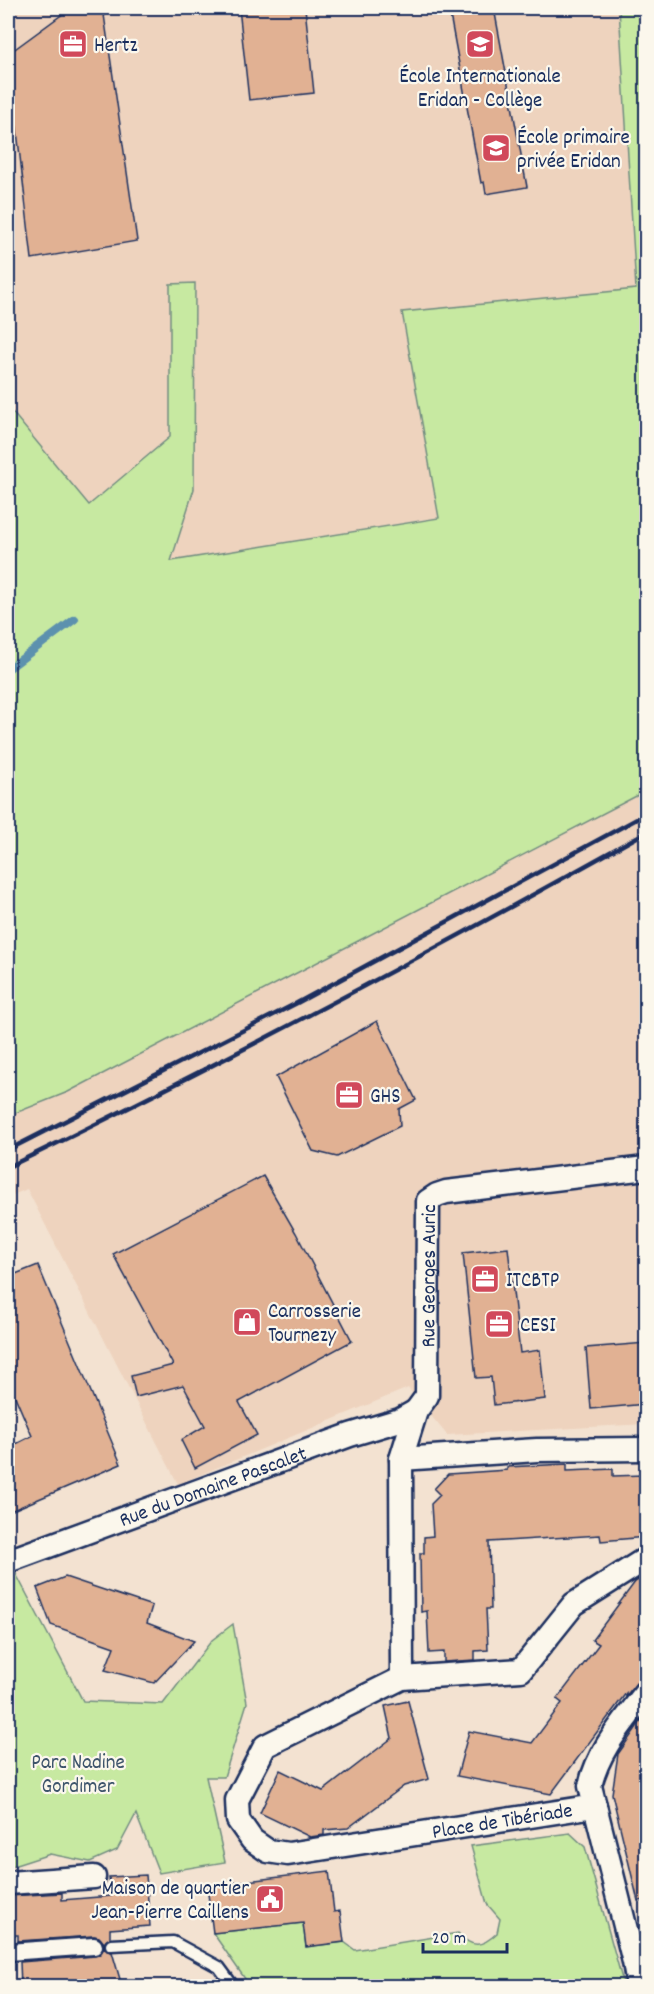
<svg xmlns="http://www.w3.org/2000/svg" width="654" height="1994" font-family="Dekko,sans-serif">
<rect width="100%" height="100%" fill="#f3e2d1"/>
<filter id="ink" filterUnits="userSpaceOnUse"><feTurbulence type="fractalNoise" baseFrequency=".0167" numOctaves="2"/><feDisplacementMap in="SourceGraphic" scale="12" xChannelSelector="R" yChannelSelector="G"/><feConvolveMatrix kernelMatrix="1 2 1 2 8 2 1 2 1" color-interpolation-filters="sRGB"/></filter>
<g filter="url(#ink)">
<g fill="#eed3be">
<path d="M8,8h611l18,281 -235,23 37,206 -268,43 23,-72 1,-205h-25v153l-81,68 -81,-98z"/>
<path d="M646,791v633l-199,11 -39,-47 -230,96 -151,-295 -19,8v-81l60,-24z"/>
</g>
<g fill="#c7e9a1" stroke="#718c80" stroke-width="1.5">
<path d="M619,8h27v783l-578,301 -60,24v-709l81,98 81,-68v-153l25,-1 -1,206 -23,72 268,-43 -37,-206 234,-23z"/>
<path d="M14,1570l69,131 80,3 49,-64 21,-16 14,79 -23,74h-18l19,85 -66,11 -23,-59 -19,36 -27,12 -40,-8 -37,12h-5v-293z"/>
<path d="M570,1833l15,14 39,139h-374l-37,-53 90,-10 3,24 38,-5 11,8 103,-17c14,16 24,14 39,0l3,-14 -13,-15 -16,-58z"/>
</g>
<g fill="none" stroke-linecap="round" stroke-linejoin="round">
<path stroke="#5b91ae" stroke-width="8" d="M8,669l67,-50"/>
</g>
<g fill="#e1b193" stroke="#1b2f5e" stroke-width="1.5">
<path d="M71,8h32l34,233 -105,18 -24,-205z"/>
<path d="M239,8h66l9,85 -65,7z"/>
<path d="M494,8l33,179 -41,7 -2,-12 -3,1 -31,-168z"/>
<path d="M377,1021l39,79 -17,9 1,17 -63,31 -24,-6 -37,-74z"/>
<path d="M263,1176l33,57 56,108 -113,61 18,33 -62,33 -14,-28 24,-14 -22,-41 -47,12 -5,-21 42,-11 -60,-111z"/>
<path d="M508,1248l12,105 20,-3 5,49 -51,6 -3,-28 -15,1 -13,-125z"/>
<path d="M38,1265l83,199 -113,48v-64l24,-12 -24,-56v-103z"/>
<path d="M646,1343v61l-55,5 -5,-61z"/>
<path d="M567,1464v7l46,-2v7l30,-1 1,17h2v45l-45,4 -1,-6 -111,7 2,67h-5l2,41 -13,1v9l-31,2v-10l-15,1 -2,-42 -6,1 -1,-59h4v-16l9,-1 -2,-32 9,-9 -6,-6 14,-15 59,-4v-3z"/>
<path d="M646,1575v104l-10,4 -10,13v-3l-75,101 -94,-18 12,-45 63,12 30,-40 -5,-4 42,-55 -7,-4 43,-58z"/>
<path d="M65,1577l87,29 -5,17 47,18 -40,42 -49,-13 9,-23 -63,-22 -14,-37z"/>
<path d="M408,1701l21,78 -25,7 -56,42 -24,2v5l-14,2 -50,-24 20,-43 43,21 69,-53 -7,-32z"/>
<path d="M646,1714v186l-8,1 -26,-107 6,-40z"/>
<path d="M329,1871l5,41 6,-1 4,31 -38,5 -3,-24 -90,10 -6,-47z"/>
<path d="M146,1875l4,51 -40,3v9l-6,5 -5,-6 -5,-1 -76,5v-6h-10v-39l54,-3v7l49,-4 -2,-19z"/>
<path d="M104,1948l3,3 5,1 10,34h-101l-1,-24 75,-6 5,-2z"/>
</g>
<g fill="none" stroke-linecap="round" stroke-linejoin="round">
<g stroke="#1b2f5e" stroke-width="15">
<path id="service" d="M111,1945l62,-3 46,25 14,19"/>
</g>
<g stroke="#1b2f5e" stroke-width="21">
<path id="pedestrian" d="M8,1952l86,-6"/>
</g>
<g stroke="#1b2f5e" stroke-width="27">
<g id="minor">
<path d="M401,1459l136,-9 109,-1"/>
<path id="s1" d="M8,1561l342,-126 50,-15 16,-9"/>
<path id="s2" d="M402,1678l-1,-219 15,-48 11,-15 1,-195 9,-6 9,-3 200,-24"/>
<path d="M595,1806l-307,48 -20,-3 -16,-11 -14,-20 -1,-20 28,-54 137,-68 119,-8 53,-66 70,-44 2,2"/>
<path d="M8,1883l86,-6"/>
<path d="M638,1986l-4,-24 -44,-176c9,-38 34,-64 56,-94"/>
</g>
</g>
<use href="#service" stroke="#fbf7ec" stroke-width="10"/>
<use href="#pedestrian" stroke="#fbf7ec" stroke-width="16"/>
<use href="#minor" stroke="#fbf7ec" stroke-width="22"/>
<g stroke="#1b2f5e" stroke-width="4.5">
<path d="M8,1150l289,-147 349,-189"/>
<path d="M8,1167c216,-104 429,-218 638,-335"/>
</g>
</g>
</g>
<defs>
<g id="office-square" transform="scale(1.5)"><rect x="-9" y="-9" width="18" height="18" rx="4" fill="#d1495b" stroke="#fbf7ec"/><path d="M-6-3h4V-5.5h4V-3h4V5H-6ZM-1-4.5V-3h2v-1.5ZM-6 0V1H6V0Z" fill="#fff"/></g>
<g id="school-square" transform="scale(1.5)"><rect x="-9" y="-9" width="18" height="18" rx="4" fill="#d1495b" stroke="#fbf7ec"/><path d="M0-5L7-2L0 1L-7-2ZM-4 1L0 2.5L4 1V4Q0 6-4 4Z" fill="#fff"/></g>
<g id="shop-square" transform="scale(1.5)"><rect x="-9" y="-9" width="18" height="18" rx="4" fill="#d1495b" stroke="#fbf7ec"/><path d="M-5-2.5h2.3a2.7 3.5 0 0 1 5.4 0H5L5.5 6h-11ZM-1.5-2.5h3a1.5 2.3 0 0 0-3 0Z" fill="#fff"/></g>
<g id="civic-square" transform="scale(1.5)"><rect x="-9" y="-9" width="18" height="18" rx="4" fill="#d1495b" stroke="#fbf7ec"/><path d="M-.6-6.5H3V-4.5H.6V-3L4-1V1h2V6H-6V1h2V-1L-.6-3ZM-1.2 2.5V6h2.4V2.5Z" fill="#fff"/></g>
</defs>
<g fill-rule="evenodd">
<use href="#office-square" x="73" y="44"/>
<use href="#school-square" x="480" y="44"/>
<use href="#school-square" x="496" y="148"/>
<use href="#office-square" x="349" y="1095"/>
<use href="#office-square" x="485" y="1279"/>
<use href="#shop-square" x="247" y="1322"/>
<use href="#office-square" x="499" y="1324"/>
<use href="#civic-square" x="270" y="1899"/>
</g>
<g text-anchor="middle" stroke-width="4.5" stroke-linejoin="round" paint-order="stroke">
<g font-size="21" fill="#1b2f5e" stroke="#fbf7ec" text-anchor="start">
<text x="94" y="51">Hertz</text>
<text x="480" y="82" text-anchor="middle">École Internationale<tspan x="480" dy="24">Eridan - Collège</tspan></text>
<text x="517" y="143">École primaire<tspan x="517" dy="24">privée Eridan</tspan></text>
<text x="370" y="1102">GHS</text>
<text x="506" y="1286">ITCBTP</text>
<text x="268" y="1317">Carrosserie<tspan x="268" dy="24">Tournezy</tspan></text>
<text x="520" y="1331">CESI</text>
<text x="249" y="1894" text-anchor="end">Maison de quartier<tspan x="249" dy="24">Jean-Pierre Caillens</tspan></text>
</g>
<g font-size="21" fill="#1b2f5e" stroke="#fbf7ec">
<text dy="7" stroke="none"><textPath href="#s2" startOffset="408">Rue Georges Auric</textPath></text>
<text dy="7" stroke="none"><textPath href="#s1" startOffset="218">Rue du Domaine Pascalet</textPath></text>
<text transform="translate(502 1820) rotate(-9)" y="7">Place de Tibériade</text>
</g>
<g font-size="21" fill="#3d546b" stroke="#fbf7ec">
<text x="78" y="1768">Parc Nadine<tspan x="78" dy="24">Gordimer</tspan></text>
</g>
</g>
<rect width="654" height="1994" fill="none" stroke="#fbf7ec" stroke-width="30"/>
<rect x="15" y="15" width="624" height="1964" fill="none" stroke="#1b2f5e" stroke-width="2" filter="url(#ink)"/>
<path d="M423 1943v9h84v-9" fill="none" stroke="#1b2f5e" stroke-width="3"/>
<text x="432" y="1943" font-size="18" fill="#1b2f5e" stroke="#fbf7ec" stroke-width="4.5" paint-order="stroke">20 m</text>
</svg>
